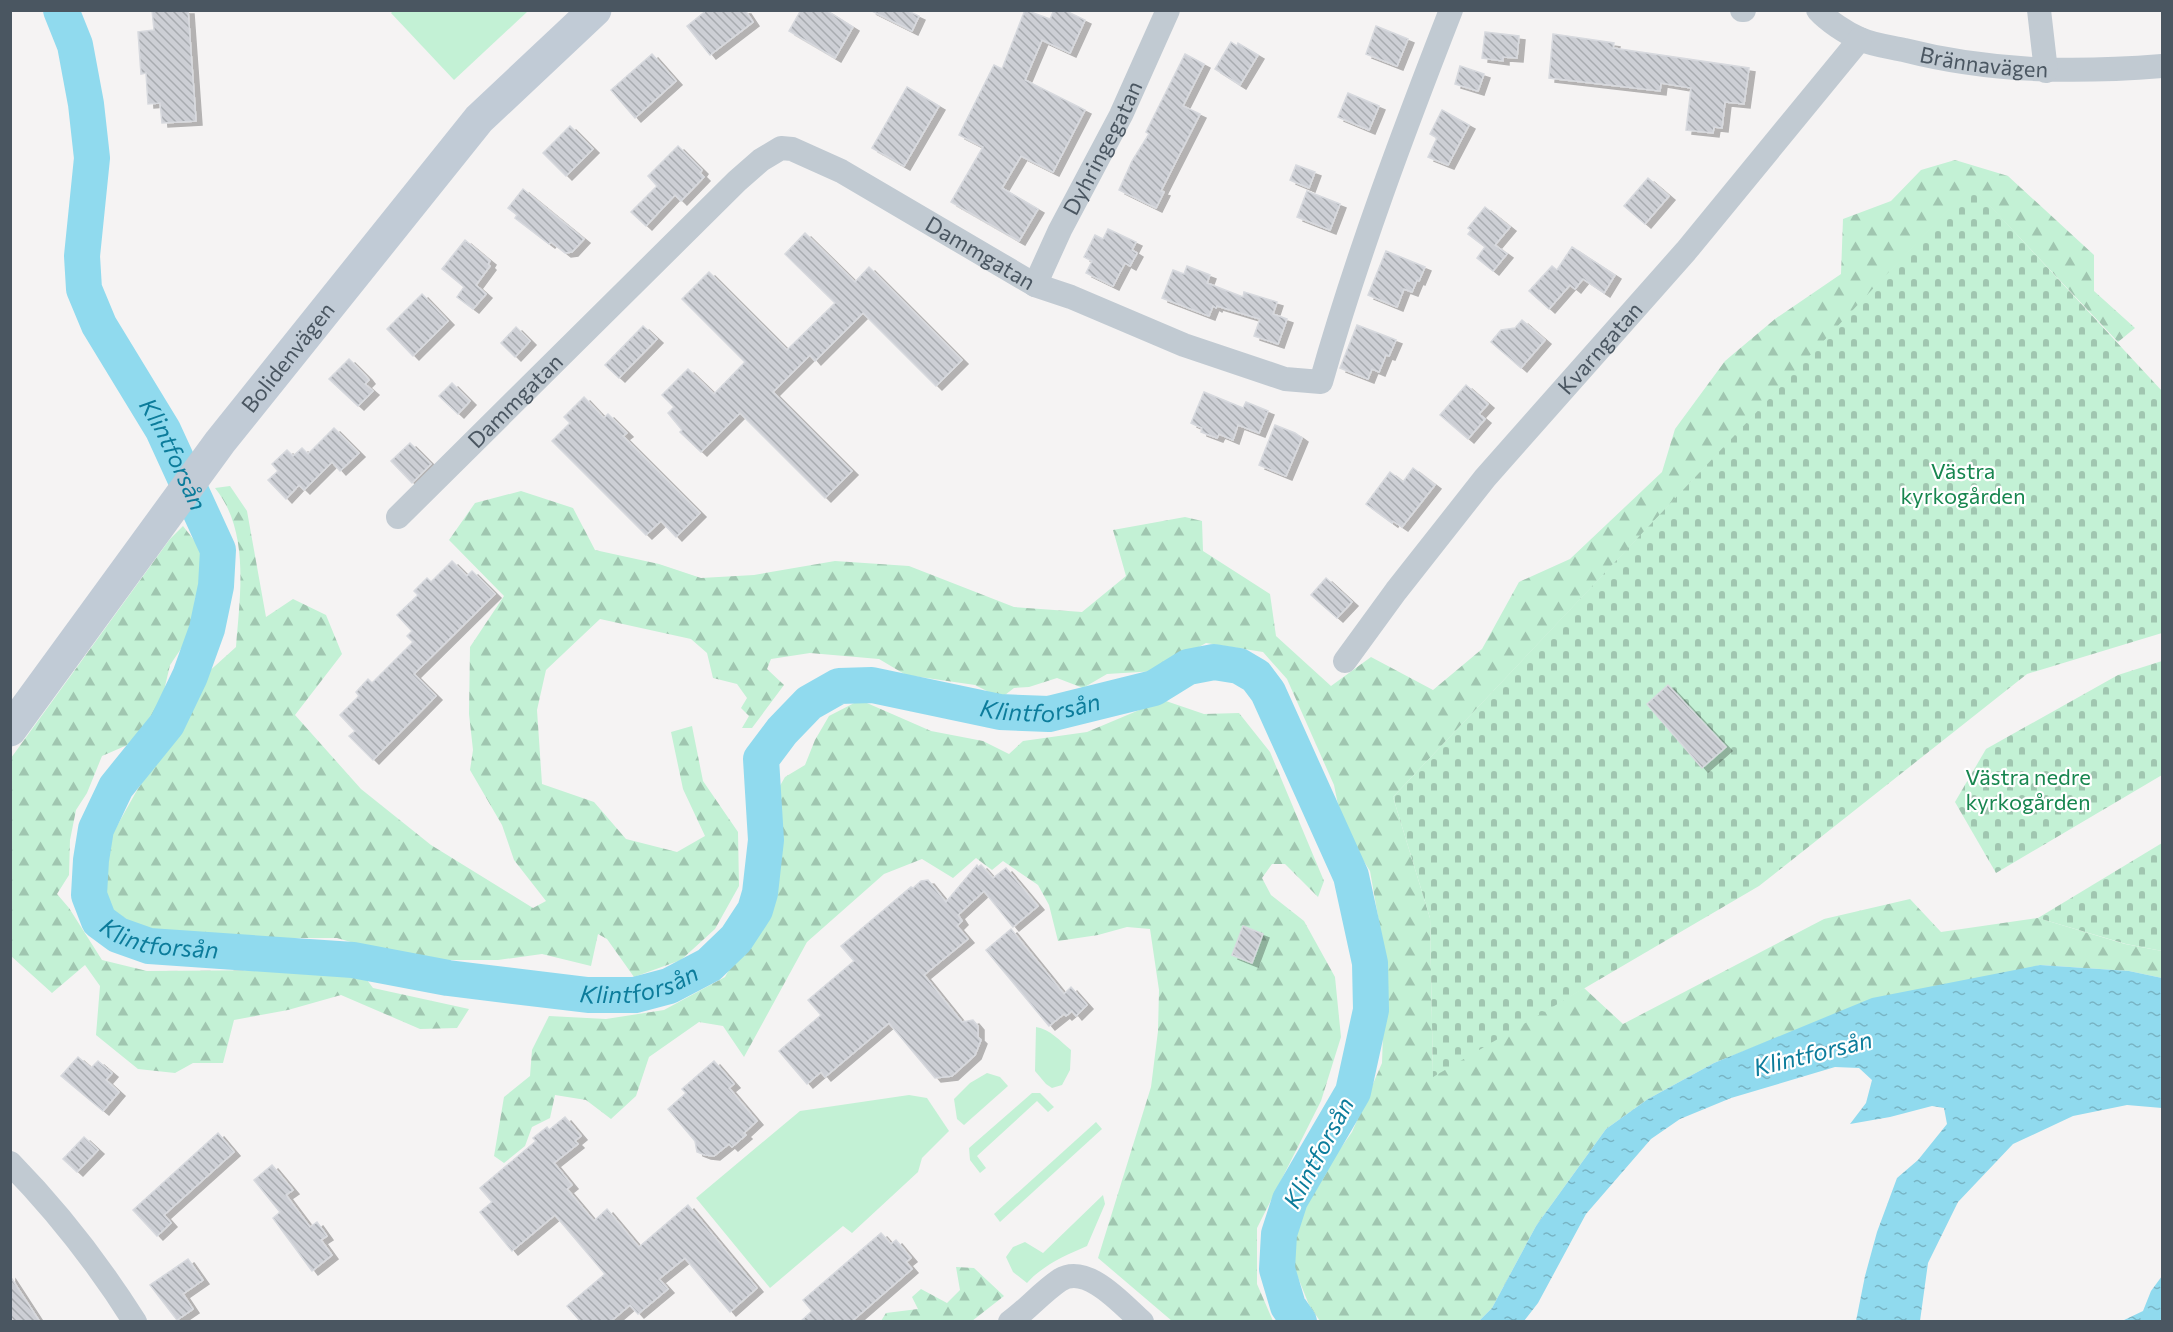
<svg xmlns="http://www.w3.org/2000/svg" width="2173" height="1332" font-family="Commissioner,sans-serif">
<defs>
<pattern id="forest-firs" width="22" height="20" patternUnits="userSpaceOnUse" patternTransform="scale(1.5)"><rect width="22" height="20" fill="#c3f1d5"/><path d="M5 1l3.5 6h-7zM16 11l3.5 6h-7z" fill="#a0c6b0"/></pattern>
<pattern id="cemetery-stones" width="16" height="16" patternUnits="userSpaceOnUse" patternTransform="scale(1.5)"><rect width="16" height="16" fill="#c3f1d5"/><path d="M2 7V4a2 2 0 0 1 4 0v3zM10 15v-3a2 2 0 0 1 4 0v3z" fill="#a0c6b0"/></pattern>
<pattern id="water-ripples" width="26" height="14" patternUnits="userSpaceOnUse" patternTransform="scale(1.5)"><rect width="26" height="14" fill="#90daee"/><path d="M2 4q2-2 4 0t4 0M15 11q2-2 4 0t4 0" fill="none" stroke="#78b4c4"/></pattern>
<pattern id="building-back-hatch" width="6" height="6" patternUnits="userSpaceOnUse" patternTransform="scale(1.5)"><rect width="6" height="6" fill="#cdcfd5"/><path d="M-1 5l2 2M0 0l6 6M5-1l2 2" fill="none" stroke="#a8abb0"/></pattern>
<filter id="shadow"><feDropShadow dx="6" dy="4" stdDeviation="0" flood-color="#0004"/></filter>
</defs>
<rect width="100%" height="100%" fill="#f5f3f3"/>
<g fill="#c3f1d5">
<path d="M394,10h134v1l-74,69 -63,-67z"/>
<path d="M1036,1027c14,2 24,14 35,23l-1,20 -8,15 -10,3 -6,-4 -11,-13z"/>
<path d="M987,1073l13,4 8,9 -44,39 -7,-6 -3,-20 16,-16z"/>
<path d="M1032,1093h8l14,14 -6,5 -11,-11 -60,55 9,12 -6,5 -10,-13 -1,-12z"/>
<path d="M909,1095l18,3 22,33 -27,27 -4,14 -66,61 -9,-7 -73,62 -74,-90 104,-87z"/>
<path d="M1096,1122l6,7 -102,93 -6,-8z"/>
<path d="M1103,1195l2,9 -18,42c-21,9 -44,19 -60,37l-14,-11 -7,-15 7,-10 12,-5 18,11z"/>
</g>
<g fill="url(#forest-firs)">
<path d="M1955,160l53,16 86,79v36l41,37 -17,14 -147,-156 -578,611 37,121 3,158 151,-88 39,36 201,-105 86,-20 31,33 97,-14 87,26 37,7v27l-33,-7 -89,-6 -253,69 -73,29 -66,36 -42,30 -70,97 -44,82 -13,13h-159l-11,-16 -20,-50 20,-62 43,-61 30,-69 2,-59 -2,-65 -12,-68 -27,-42 -9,-44 -47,-106 -24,-27 -57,-9 -50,28 -49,3 -24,14 -26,-10 -28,9 -15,1 -13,10 -26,-13 -69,-10 -27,-16 -69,-6 -39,6 -4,10 17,16 -32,43h-10l7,-12 -8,-8 6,-10 -10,-14 -24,-6 -6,-25 -16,-14 -91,-20 -54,51 -9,40 5,74 52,18 32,37 51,13 28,-16 -22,-47 -12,-57 21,-6 11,55 35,51 1,54 -24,43 -34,31 -47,17 -27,-38 -9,-5 -7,32 -49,-12 -44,6h-64l-42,-6 -55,-16h-64l-139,-8 -29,-20 -5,-34 13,-43 23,-41 46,-72 23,-45 31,-28c4,-52 14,-116 -21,-159l15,-2 17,25 19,106 27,-18 33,16 16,39 -47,61 66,74 70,56 102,63 13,-7 -32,-41 -12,-35 -32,-55 3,-20 -4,-36 1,-67 34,-51 -55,-56 26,-37 46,-12 52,17 22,42 64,14 42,14 53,-3 81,-14 74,5 105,41 68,5 44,-36 -13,-46 72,-13 17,4 1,30 67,43 6,42 55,50 40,-29 62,33 49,-41 37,-67 51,-23 92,-87 13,-43 50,-68 50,-42 66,-45 2,-55 48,-18 30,-31z"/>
<path d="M183,526l18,23 1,35 -7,14 -2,33 -23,34 -11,47 -20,28 -37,16 -15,37 -11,17 -6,30 -1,35 -12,19 12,14 33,52 45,11 144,-1 70,2 12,16 96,21 -12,19 -37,1 -79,-34 -53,15 -54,10 -11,43h-30l-18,10 -37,-4 -42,-34 4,-49 -15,-21 -33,28 -41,-37v-198l159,-219z"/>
<path d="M860,700l71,31 52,10 26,13 14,-13 64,-9 76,-32 41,14 35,-1 31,39 54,129 -6,16 -33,-33h-13l-10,14 9,17 33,26 31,56 6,60 -20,64 -64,127v56l16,37h-101l-74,-63 53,-171 7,-56 1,-41 -9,-61 -23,-2 -29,8 -40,6 -9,-36 -11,-20 -35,-24 -11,9 -16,-12 -23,20 -31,-19 -38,15 -77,68 -63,115 -21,-31 -24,-4 -50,35 -13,39 -25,23 -25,-19 -31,-5 -5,23 -18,9 -7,19 -21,17 -10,-7 10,-59 26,-21 2,-26 17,-34 57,3 58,-9 61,-33 31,-56 10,-4 6,-8 -1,-18 8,-41 -6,-52 12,-21 20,-12 10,-25 14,-24z"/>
<path d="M956,1267l18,1 30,28 -32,25h-91l5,-8 32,-4 -6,-12 9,-8 26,14 13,-13z"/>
</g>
<g fill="url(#cemetery-stones)">
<path d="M1971,185l191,206v242l-135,41 -268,212 -326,191 -3,-159 -37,-121z"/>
<path d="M2162,661v114l-166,98 -41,-71 31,-53 132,-74z"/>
<path d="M2162,843v108l-36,-7 -88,-26z"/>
</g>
<g fill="url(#water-ripples)">
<path d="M2040,965l89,6 33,7v130l-35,-3 -54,11 -60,28 -55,58 -30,61 -8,58h-64l9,-45 12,-44 20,-54 21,-18 29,-36 -3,-16 -12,-2 -42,11 -40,7 16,-21 6,-23 -13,-12 -24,-1 -104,31 -51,21 -29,20 -65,75 -48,89 -14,18h-45l13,-13 44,-82 70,-97 42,-30 66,-36 158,-65z"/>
<path d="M2162,1276v45h-40l21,-10 8,-20z"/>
</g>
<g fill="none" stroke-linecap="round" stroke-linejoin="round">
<path stroke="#90daee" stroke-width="36" id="s1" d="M61,10l14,35 11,59 6,54 -10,98 2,33 15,36 64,105 55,120 -2,36 -9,43 -17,47 -23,48 -51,63 -20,42 -5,31 -2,35 10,26 19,14 31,11 204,14 95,18 140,17h47l34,-9 40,-21 27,-26 19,-29 5,-17 6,-53 -5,-81 21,-28 27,-28 30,-17 33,-1 128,27 49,2 105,-26 34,-21 26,-5 25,4 17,10 12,16 83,184 19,87 1,47 -18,82 -63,108 -11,34 -2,35 11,37 11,16"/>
</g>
<g fill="url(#building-back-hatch)" stroke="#d7d9de" stroke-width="1.5" filter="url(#shadow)">
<path d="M152,10h36l8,111 -34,2 -2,-20 -12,1 -2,-31 -5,1 -3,-42 16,-2z"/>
<path d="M707,10h38l8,12 -43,33 -23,-29z"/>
<path d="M801,10h25l27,17 -18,31 -46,-27z"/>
<path d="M870,10h36l13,6 -7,15z"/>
<path d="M1025,10l25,9 4,-9h10l21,10 -15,33 -28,-13 -17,40 60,30 -32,62 -32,-16 -19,32 36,21 -19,32 -68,-39 32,-55 -24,-12 35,-70 8,4z"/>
<path d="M1376,26l32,13 -11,27 -31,-12z"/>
<path d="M1485,32l34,4 -2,22 -14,-1v4l-21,-3z"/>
<path d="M1553,34l61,9 -1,5 136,20 -5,36 -19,-2 -3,26 -8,-1 -1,6 -27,-3 5,-42 -30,-5 -1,8 -111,-13z"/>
<path d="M1231,42l6,4 1,-3 20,12 -18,30 -25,-16z"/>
<path d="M652,54l24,27 -41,37 -24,-28z"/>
<path d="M1185,54l19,10 -21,42 17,8 -39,77 3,1 -8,16 -37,-18 13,-29 17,-27 -3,-2z"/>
<path d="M1460,66l24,8 -6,17 -23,-7z"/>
<path d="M907,87l32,19 -35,60 -32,-18z"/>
<path d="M1348,93l31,13 -10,24 -31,-13z"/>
<path d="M1442,110l27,15 -21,40 -20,-8 9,-19 -7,-4z"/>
<path d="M570,126l23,23 -27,27 -23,-23z"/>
<path d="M678,146l24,24 -2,3 4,4 -23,24 -6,-6 -29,31 -15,-14 26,-26 -9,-10z"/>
<path d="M1296,165l19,7 -6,16 -19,-8z"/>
<path d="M1648,178l21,18 -24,28 -21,-18z"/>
<path d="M523,189l61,50 -12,13 -7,1 -14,-11 -2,2 -34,-26 2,-3 -9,-7z"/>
<path d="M1307,191l33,13 -10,26 -33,-13z"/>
<path d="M1485,207l25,20 -15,18 12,9 -14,17 -16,-13 8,-11 -17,-13 3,-4 -3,-2z"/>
<path d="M1108,229l28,13 -4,8 5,3 -7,13 -5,-3 -12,23 -27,-13 6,-12 -8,-4 11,-22 8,4z"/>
<path d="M805,233l50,49 14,-15 93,93 -26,26 -73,-73 -48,48 -5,-6 -37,37 79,79 -27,27 -85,-85 -39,39 -21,-20 2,-2 -14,-17 6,-6 -12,-12 26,-26 26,25 31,-32 -63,-63 27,-27 78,78 48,-47 -50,-49z"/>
<path d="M465,240l25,21 -2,3 2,2 -14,19 10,9 -13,15 -16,-12 7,-10 -22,-18z"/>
<path d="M1572,247l43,28 -11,18 -21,-14 -8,10 -5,-4 -21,24 -20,-18 23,-25 5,4z"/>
<path d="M1386,251l39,16 -6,14 -2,-1 -5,12 -8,-3 -7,18 -29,-12z"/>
<path d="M1187,266l23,9 -3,8 36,14 1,-5 33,10 -4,12 14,5 -9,25 -24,-8 6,-17 -43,-13 -1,2 -3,-2 -4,10 -47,-18 11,-28 11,4z"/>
<path d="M422,294l26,27 -35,35 -26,-27z"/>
<path d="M1522,320l23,20 -24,28 -30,-26 10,-12 14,-2z"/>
<path d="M1357,325l39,15 -7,16 -3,-1 -7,17 -7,-3 -4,10 -28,-11z"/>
<path d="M643,326l14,13 -38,39 -14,-13z"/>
<path d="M516,327l14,14 -15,16 -14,-14z"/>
<path d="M349,359l17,17 3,4 -4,4 8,7 -15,15 -29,-27z"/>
<path d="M452,383l18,18 -12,13 -19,-18z"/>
<path d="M1466,385l22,19 -9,10 6,5 -17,20 -28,-24z"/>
<path d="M1204,392l39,16 3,-6 22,9 -9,22 -21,-8 -5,15 -14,-6 -2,4 -16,-6 1,-4 -11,-5z"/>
<path d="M584,397l20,21 4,-4 19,19 -4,3 77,77 -24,24 -15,-16 -15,14 -94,-94 18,-18 -6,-6z"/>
<path d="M1275,425l20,8 7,5 -16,38 -27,-11z"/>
<path d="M334,428l25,25 -19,18 -8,-9 -28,28 -5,-5 -13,14 -18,-19 10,-9 -6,-7 15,-14 6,6 9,-8 6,6z"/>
<path d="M410,443l21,21 -19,19 -21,-22z"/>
<path d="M1413,468l22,17 -33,42 -9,-6 -1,2 -26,-19 24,-32 13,10z"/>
<path d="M452,561l15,15 5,-5 23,23 -81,80 22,22 -63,64 -24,-24 6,-5 -15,-16 19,-19 -3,-4 12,-13 4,4 41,-41 -6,-6 5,-5 -15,-16 21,-20 -4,-4 13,-13 4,4z"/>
<path d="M1326,578l26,24 -15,16 -26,-23z"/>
<path d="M1668,685l58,62 -24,21 -55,-64z"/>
<path d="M977,865l1,2 3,-2 12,13 13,-10 32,38 -25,21 -29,-36 -26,24 4,6 -5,5 11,13 -44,36 38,47 11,-2 5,6v11l3,3 -6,15 -23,21 -17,2 -46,-55 -64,54 -4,-5 -14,12 -28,-33 42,-36 -13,-15 46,-39 -13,-15 70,-59 2,1 8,-7 7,-1 18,22z"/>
<path d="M1243,926l20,8 -11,29 -20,-8z"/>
<path d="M1011,929l53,65 7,-7 16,18 -11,11 -4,-5 -6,5 -2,-2 -15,12 -63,-76z"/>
<path d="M78,1057l13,11 7,-7 14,12 -6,7 13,12 -16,19 -42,-35z"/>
<path d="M714,1061l20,23 -5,4 28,33 -13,12 2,2 -14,12 -3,-3 -15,12 -9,-1 -8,-3 -2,-11 -27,-32 18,-16 -4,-4z"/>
<path d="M565,1117l16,19 -6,5 3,3 -24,19 18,22 -5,4 27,32 13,-12 32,38 49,-42 69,83 -27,24 -45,-54 -26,21 9,10 -30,25 -8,-9 -20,17h-29l-14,-16 38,-32 -50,-59 -43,36 -32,-39 12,-10 -12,-14 56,-47 -3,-3 14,-11 2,3z"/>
<path d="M218,1133l16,19 -70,63 7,8 -14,13 -24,-26z"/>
<path d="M84,1137l14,13 -21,22 -14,-13z"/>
<path d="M272,1165l21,25 -7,5 24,32 7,-5 10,14 -6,4 11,15 -20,16 -39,-53 7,-6 -26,-32z"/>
<path d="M881,1233l10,11 5,-4 15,18 -5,4 6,7 -61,53h-51l12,-11 -9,-11z"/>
<path d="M188,1259l15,21 -20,14 10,15 -16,11 -27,-35z"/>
<path d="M10,1276l30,46h-26l-4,-6z"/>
</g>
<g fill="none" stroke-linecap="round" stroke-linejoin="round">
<g stroke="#c1cad2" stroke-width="24">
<path d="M1742,10h2"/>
<path id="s2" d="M1818,10c10,11 28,23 42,29 13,6 30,8 44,11 86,22 170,23 258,16"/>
<path d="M2039,10l7,61"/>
<path id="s3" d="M1035,285l25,-55 61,-115 47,-105"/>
<path id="s4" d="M398,517l339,-336 24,-21 20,-12 11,1 49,22 194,114 36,12 113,48 101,34 36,3c36,-127 82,-249 130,-372"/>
<path id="s5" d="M1345,661l51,-70 89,-113 201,-227 174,-212"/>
<path d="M10,1163c47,48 89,102 125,159"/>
<path d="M1010,1322c18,-13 32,-30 50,-42 27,-17 63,25 82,42"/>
</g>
<path stroke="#c1cbd6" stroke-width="33" id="s6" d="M10,730l210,-288 259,-323 116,-109"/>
</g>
<g text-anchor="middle" stroke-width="4.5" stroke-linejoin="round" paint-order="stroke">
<g font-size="22" fill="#4a5661" stroke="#fff">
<text dy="8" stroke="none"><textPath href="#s2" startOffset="178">Brännavägen</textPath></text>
<text dy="8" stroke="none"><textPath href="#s3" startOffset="153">Dyhringegatan</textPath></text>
<text dy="8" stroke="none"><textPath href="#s4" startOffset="759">Dammgatan</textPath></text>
<text dy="8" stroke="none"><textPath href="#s5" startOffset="404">Kvarngatan</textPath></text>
<text dy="8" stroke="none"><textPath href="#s6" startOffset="465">Bolidenvägen</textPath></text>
<text dy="8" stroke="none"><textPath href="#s4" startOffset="165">Dammgatan</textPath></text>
</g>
<g font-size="22" fill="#17864f" stroke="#fff">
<text x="1963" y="479">Västra<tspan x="1963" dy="25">kyrkogården</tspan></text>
<text x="2028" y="785">Västra nedre<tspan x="2028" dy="25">kyrkogården</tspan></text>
</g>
<g font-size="24" font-style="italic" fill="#0c7c9b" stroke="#fff">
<text dy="8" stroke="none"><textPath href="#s1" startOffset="472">Klintforsån</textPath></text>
<text dy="8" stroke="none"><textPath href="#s1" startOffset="2146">Klintforsån</textPath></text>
<text dy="8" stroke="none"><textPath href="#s1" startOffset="1048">Klintforsån</textPath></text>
<text dy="8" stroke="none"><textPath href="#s1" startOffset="1534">Klintforsån</textPath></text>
<text transform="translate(1813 1054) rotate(-14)" y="8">Klintforsån</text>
<text transform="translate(1319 1153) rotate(-62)" y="8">Klintforsån</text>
</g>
</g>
<rect width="2173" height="1332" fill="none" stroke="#4a5661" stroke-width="24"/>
</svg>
